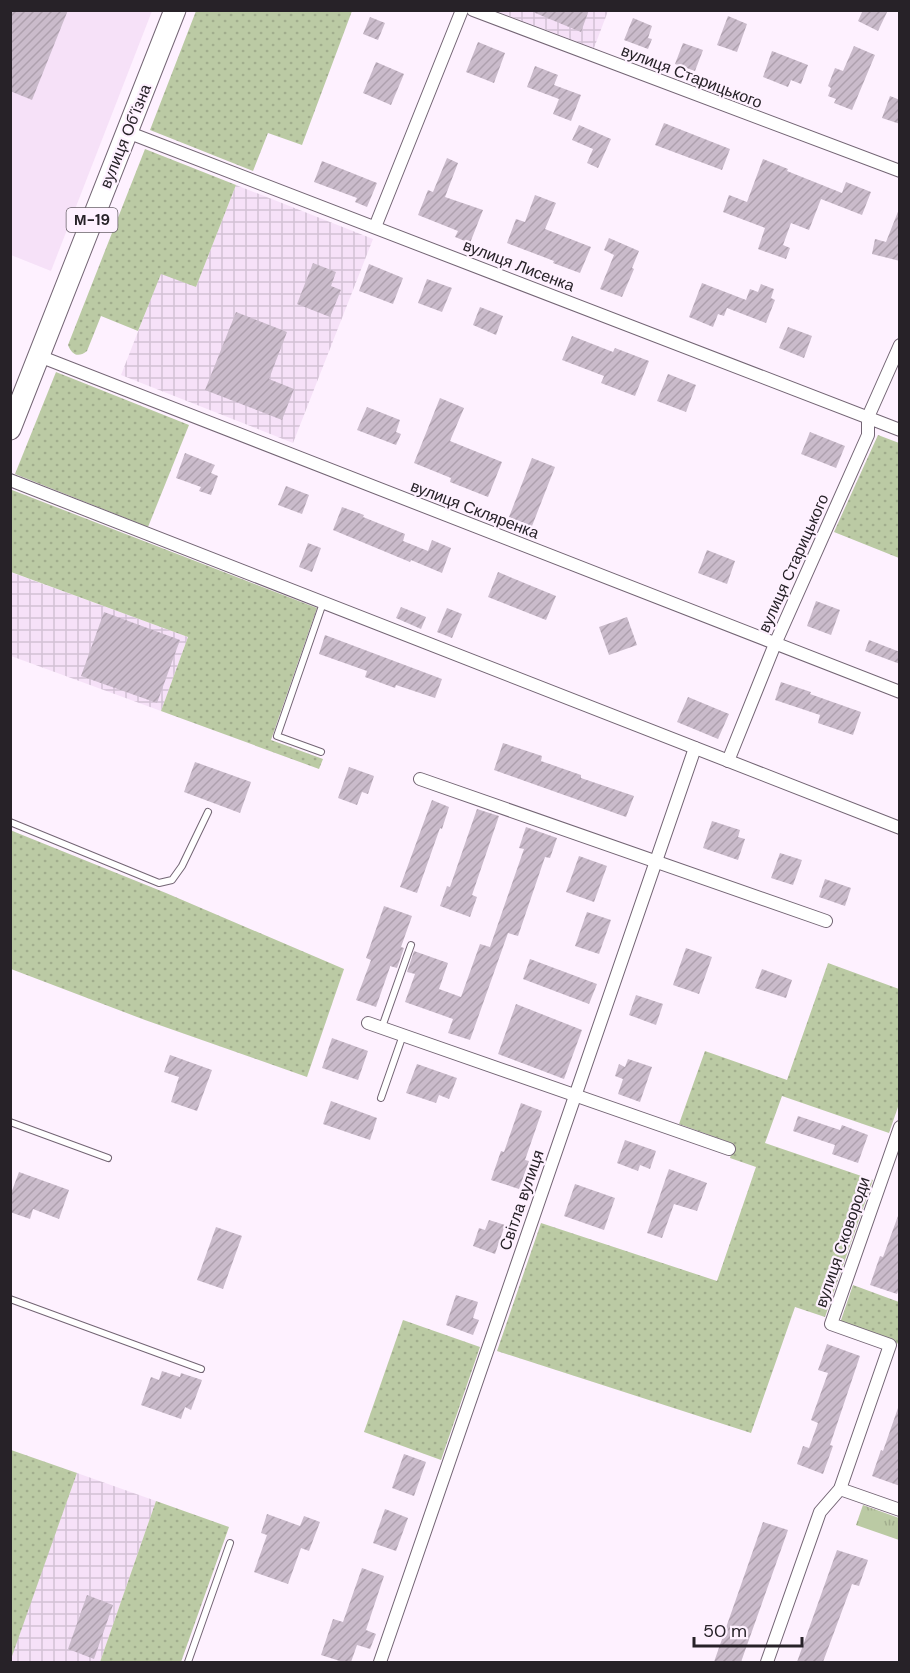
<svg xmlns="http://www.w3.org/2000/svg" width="910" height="1673" font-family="'DM Sans',sans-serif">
<defs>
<pattern id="industrial-grid" width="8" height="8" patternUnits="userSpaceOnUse" patternTransform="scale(1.5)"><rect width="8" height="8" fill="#f6e1f8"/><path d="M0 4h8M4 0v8" fill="none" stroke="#d3c1d5"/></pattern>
<pattern id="grass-dots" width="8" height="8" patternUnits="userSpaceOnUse" patternTransform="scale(1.5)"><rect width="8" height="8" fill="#bbcaa4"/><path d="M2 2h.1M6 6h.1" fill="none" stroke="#a1ad8d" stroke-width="1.8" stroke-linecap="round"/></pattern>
<pattern id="park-tufts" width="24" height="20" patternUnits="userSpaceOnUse" patternTransform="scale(1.5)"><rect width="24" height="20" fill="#bbcaa4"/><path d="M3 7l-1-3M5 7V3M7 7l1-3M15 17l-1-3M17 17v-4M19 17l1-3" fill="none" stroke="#a1ad8d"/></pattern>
<pattern id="building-hatch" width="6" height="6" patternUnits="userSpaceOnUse" patternTransform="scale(1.5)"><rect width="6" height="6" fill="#cabbcb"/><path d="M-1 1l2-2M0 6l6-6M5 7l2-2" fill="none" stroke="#aea0ae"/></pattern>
</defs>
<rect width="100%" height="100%" fill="#fef1ff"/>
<path fill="#f6e1f8" d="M10,11h142l-101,260 -40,-16z"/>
<g fill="url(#industrial-grid)">
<path d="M496,11h112l-14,37z"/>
<path d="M236,185l137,54 -80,204 -172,-68 40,-102 35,14z"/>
<path d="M10,572l178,65 -27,74 -150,-55z"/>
<path d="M77,1473l79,28 -56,161h-89l-1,-3z"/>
</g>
<g fill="url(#grass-dots)">
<path d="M196,11h156l-50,134 -34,-12 -15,38 -103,-41z"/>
<path d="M145,149l91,36 -40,102 -35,-13 -23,57 -37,-15 -14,35c-9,7 -15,4 -19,-6z"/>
<path d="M56,372l133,53 -41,102 -133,-53z"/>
<path d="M878,435l21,8v115l-65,-26z"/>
<path d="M12,490l305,118 -46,132 52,19 -4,10 -158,-58 27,-74 -177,-65z"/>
<path d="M10,830l156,63 178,76 -37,108 -162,-57 -134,-51z"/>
<path d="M828,963l71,26v115l-10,29 -107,-37 -17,47 108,37 -48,137 -30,-10 -44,126 -254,-82 44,-128 176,58 39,-114 -26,-9 4,-14 -55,-20 26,-73 82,29z"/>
<path d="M853,1285l46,17v42l-59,-21z"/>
<path d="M403,1320l77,27 -39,113 -77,-28z"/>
<path d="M11,1450l66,23 -66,186 -1,-209z"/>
<path d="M156,1501l73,26 -48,135h-81z"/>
</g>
<path fill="url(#park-tufts)" d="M863,1505l36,13v22l-43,-15z"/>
<g fill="url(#building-hatch)">
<path d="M10,10h58l-36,90 -22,-9z"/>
<path d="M528,10h61l-8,22z"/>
<path d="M863,10h25l-10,21 -20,-10z"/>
<path d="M728,16l19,8 -10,28 -20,-7z"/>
<path d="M370,17l15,6 -7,17 -15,-6z"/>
<path d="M633,18l19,8 -4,12 4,1 -4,10 -24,-9z"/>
<path d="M478,42l27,11 -11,30 -28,-11z"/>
<path d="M683,43l20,7 -8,21 -20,-7z"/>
<path d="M854,46l21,9 -23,55 -18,-7 2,-4 -8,-3 3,-8 -3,-2 7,-18 8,3z"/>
<path d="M772,51l36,14 -7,19 -10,-4 -3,7 -25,-10z"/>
<path d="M376,62l28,12 -13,31 -28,-12z"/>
<path d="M535,66l23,9 -4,10 27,10 -10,26 -18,-7 6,-15 -32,-12z"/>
<path d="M890,96l10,4v24l-18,-6z"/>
<path d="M664,123l66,26 -8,21 -67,-25z"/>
<path d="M579,125l32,14 -13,29 -11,-5 6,-14 -21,-9z"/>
<path d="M447,158l11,5 -13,34 38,13 -13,33 -15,-6 3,-6 -40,-16 10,-25 5,2z"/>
<path d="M763,159l25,10 -1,2 55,22 4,-11 25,10 -9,23 -41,-16 -12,31 -18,-7 -8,22 7,3 -4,11 -28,-10 7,-21 -42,-16 6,-17 18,7z"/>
<path d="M322,161l55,22 -10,24 -12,-5 2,-4 -43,-16z"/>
<path d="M535,195l21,8 -11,26 46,18 -11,26 -27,-10 1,-2 -47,-18 9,-24 9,3z"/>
<path d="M899,209l1,52 -28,-7 3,-15 11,3z"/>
<path d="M609,238l30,13 -7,17 2,1 -12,28 -22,-8 14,-34 -10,-5z"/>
<path d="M313,263l23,9 -5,14 10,4 -11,27 -33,-13z"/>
<path d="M369,264l34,14 -10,26 -34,-13z"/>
<path d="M427,279l25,9 -10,24 -24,-9z"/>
<path d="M702,283l44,17 4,-11 8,3 3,-8 13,5 -3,9 4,2 -9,23 -39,-15 -3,8 -6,-2 -5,13 -24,-10z"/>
<path d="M480,307l23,9 -7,19 -23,-10z"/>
<path d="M236,312l51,20 -18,47 25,10 -12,31 -77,-30z"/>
<path d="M788,327l24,9 -8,22 -25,-10z"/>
<path d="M572,336l41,16 2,-4 34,13 -14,35 -34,-13 3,-7 -42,-16z"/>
<path d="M668,374l28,11 -10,27 -29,-11z"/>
<path d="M440,398l24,10 -14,33 52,21 -14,35 -38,-15 1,-4 -37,-15z"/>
<path d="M367,407l33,13 -4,12 5,2 -5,11 -39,-15z"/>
<path d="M810,432l35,14 -9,22 -35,-14z"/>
<path d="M185,453l30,12 -4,8 7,3 -7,19 -12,-4 2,-4 -25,-9z"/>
<path d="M532,458l23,9 -23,59 -23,-9z"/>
<path d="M286,486l23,9 -7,19 -24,-9z"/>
<path d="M342,507l22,8 -1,2 42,17 -2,7 25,10 4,-11 19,8 -9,25 -31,-13 -1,2 -77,-32z"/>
<path d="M308,543l13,5 -9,24 -13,-5z"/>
<path d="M707,550l28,11 -8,23 -29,-11z"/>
<path d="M498,572l58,24 -10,24 -58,-23z"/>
<path d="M816,601l24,9 -9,25 -24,-9z"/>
<path d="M401,607l25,10 -5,12 -25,-11z"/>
<path d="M447,608l15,6 -10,24 -15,-6z"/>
<path d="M104,612l76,28 -23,63 -76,-27z"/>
<path d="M627,617l10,28 -28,10 -10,-28z"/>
<path d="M325,635l117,44 -7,19 -39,-13 -1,3 -30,-11 2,-6 -48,-17z"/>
<path d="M869,640l31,12v12l-35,-13z"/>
<path d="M781,682l30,10 -1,2 51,18 -8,23 -35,-12 2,-8 -45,-15z"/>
<path d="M688,697l41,17 -11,25 -41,-17z"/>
<path d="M503,743l39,13 -1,5 40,14v3l53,18 -8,21 -132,-47z"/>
<path d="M195,762l56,20 -11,31 -56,-21z"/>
<path d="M349,767l25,9 -6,18 -6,-2 -5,13 -19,-7z"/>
<path d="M432,800l17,7 -7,22 -2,-1 -23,65 -17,-6z"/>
<path d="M477,809l22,7 -27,79 5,2 -7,20 -30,-11 7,-20 3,1z"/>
<path d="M712,821l28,9 -2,7 7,2 -7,21 -35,-12z"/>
<path d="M526,827l31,11 -7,20 -5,-1 -27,79 -10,-3 -38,107 -22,-7 5,-14 -48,-17 10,-28 -8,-2 7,-21 34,12 -9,26 22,8 19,-53 10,3 34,-98 -5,-1z"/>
<path d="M780,853l22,7 -9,25 -22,-7z"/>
<path d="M579,856l28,10 -13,36 -28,-10z"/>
<path d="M825,879l26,9 -6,18 -26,-9z"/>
<path d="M384,906l28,10 -11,31 3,1 -7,20 -7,-2v1l-14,40 -20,-7 15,-40 -5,-2z"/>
<path d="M587,912l24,8 -12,34 -24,-8z"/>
<path d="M686,948l26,9 -13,37 -26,-9z"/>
<path d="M530,959l67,25 -8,20 -66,-25z"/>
<path d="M762,969l30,11 -6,18 -31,-10z"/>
<path d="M636,995l27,9 -7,21 -27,-10z"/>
<path d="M516,1004l66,26 -18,49 -66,-25z"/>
<path d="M332,1038l36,13 -10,29 -36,-12z"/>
<path d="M170,1055l42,15 -15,41 -26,-9 8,-25 -15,-5z"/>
<path d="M628,1059l24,8 -12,35 -22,-8 5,-15 -8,-3 4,-12 6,3z"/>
<path d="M417,1064l40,14 -8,21 -10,-4 -3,8 -30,-10z"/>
<path d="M331,1101l46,17 -7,22 -47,-16z"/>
<path d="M521,1103l21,8 -17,49 4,1 -10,28 -28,-9 10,-29 3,1z"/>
<path d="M798,1116l42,14 2,-5 26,10 -10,28 -26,-9 3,-9 -42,-14z"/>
<path d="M625,1140l31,11 -6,18 -10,-4 -2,6 -21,-8z"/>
<path d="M669,1169l38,14 -10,28 -23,-7 -12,34 -15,-5z"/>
<path d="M19,1172l50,18 -10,29 -26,-10 -3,10 -20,-7v-16z"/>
<path d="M575,1184l40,14 -11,32 -40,-14z"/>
<path d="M898,1216h2v71l-3,7 -27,-9 10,-29 3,1z"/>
<path d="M489,1220l16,5 -10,29 -22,-8 6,-18 6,2z"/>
<path d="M216,1227l26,9 -19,53 -26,-9z"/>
<path d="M456,1295l22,7 -5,16 6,2 -6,15 -27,-10z"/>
<path d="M827,1344l33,12 -30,89 3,1 -10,28 -26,-10 6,-18 6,2 9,-25 -7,-3 17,-47 -10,-3z"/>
<path d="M162,1371l18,6 1,-4 21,7 -11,30 -6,-3 -4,12 -40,-14 10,-28 8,3z"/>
<path d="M898,1408l2,1v77l-28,-10 9,-26 2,1z"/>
<path d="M404,1454l22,8 -12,34 -22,-8z"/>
<path d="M385,1509l23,9 -12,33 -23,-8z"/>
<path d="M267,1514l33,12 4,-10 16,6 -11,29 -8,-3 -13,36 -34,-12 13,-37 -6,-2z"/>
<path d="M763,1522l25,8 -47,132h-27z"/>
<path d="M837,1550l31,10 -9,26 -7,-2 -29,78h-26z"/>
<path d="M362,1568l22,8 -18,54 10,4 -6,15 -13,-4 -6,17h-8l-22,-7 12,-36 10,3z"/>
<path d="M87,1595l26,10 -19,54 -26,-10z"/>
</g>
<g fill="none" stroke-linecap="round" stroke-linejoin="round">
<g stroke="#736574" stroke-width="8">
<g id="service">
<path d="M321,752l-44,-16 46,-133"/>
<path d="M10,822l149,61 13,-3 10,-14 26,-54"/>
<path d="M382,1027l29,-82"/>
<path d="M381,1098l22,-63"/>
<path d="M10,1122l98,36"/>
<path d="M10,1299l191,70"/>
<path d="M188,1662l42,-119"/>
</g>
</g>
<g stroke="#736574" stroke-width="14">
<g id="minor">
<path d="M473,10l427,161"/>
<path d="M127,132l773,298"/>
<path d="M375,227l87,-217"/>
<path d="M39,356l861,336"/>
<path d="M10,480l890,348"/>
<path d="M728,761l47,-117 93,-209v-18l32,-72"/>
<path d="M420,779l406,142"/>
<path d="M368,1023l361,126"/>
<path d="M840,1489l60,21"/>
<path d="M380,1662l315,-914"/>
<path d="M767,1662l53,-150 20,-23 50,-144 -59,-21 69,-197"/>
</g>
</g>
<g stroke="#736574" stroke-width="23">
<path id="trunk" d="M10,429l165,-419"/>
</g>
<use href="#service" stroke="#fff" stroke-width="6"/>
<use href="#minor" stroke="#fff" stroke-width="12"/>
<use href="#trunk" stroke="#fff" stroke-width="21"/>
</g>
<g text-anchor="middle" stroke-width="4.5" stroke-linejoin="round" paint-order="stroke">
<rect fill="#fef1ff" stroke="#686068" stroke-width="1.5" x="66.5" y="208" width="51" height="24" rx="4.5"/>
<g font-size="15" font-weight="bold" fill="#272228">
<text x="92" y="225">М-19</text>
</g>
<g font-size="16" fill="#272228" stroke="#fef1ff">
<text transform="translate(692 76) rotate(21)" y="6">вулиця Старицького</text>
<text transform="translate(125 136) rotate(-68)" y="6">вулиця Об’їзна</text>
<text transform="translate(519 265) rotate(21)" y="6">вулиця Лисенка</text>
<text transform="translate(475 509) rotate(21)" y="6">вулиця Скляренка</text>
<text transform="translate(793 563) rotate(-66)" y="6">вулиця Старицького</text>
<text transform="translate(521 1200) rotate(-71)" y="6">Світла вулиця</text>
<text transform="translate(842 1242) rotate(-71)" y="6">вулиця Сковороди</text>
</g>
</g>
<rect width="910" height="1673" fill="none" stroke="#272228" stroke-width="24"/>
<path d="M694 1637v9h108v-9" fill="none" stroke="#272228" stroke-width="3"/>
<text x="703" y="1637" font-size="18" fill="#272228" stroke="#fef1ff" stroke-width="4.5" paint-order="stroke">50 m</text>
</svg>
